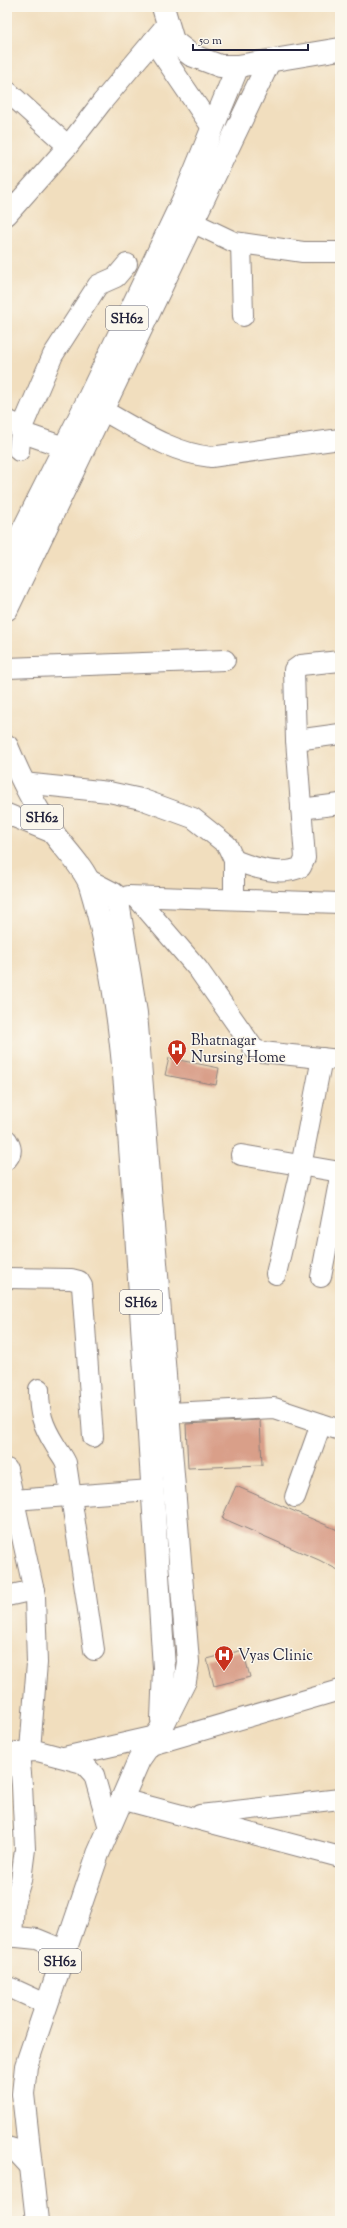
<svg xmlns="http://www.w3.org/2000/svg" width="347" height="2228" font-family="'Sorts Mill Goudy',serif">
<rect width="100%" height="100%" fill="#fbf7ec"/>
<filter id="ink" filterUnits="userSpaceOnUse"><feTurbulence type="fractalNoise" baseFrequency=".025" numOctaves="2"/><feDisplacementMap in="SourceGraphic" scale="8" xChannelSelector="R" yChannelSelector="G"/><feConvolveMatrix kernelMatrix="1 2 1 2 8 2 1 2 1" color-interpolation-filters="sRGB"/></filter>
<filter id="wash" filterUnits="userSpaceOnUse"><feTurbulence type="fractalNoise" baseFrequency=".012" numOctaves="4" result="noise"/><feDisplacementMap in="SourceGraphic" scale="16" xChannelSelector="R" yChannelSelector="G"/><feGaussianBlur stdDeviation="0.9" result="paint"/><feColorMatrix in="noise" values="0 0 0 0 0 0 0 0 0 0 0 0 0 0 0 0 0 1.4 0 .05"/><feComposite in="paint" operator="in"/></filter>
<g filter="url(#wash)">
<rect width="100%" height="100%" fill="#f1debe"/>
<g id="blocks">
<g fill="#d99f89">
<path d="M169,1058l50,10 -3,17 -51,-10z"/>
<path d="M260,1420l2,45 -74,3 -2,-44z"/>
<path d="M236,1486l104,45v40l-21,-11 -97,-42z"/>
<path d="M243,1650l7,27 -36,9 -7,-27z"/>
</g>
</g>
</g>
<g filter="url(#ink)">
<use href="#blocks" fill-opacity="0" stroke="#8a807c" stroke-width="1"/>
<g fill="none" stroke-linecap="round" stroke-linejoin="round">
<g stroke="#8a807c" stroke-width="22">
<g id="minor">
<path d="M153,41l60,88"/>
<path d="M7,91l61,55"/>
<path d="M7,215l61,-69 34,-44 66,-79"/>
<path d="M192,222l42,20 69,10h37"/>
<path d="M241,243l2,73"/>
<path d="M102,410c35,19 69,43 109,47l129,-18"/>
<path d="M7,420l11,5 8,9 38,13"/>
<path d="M19,451l2,-21 32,-75 45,-70 18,-8 11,-13"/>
<path d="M7,668l218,-8"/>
<path d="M296,740l44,-6"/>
<path d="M23,783l86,9 32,7 52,19 34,27 7,15v39"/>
<path d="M301,809l39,-5"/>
<path d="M7,814l46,19"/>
<path d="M234,860c20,8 47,17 67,7l4,-9 -9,-118 -2,-70 7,-5 39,-4"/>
<path d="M128,896l212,7"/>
<path d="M137,898l61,71 56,80 8,3 78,8"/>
<path d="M7,1140c4,7 6,12 0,19"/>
<path d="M241,1155l99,17"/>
<path d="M276,1274l25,-108 21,-108"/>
<path d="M321,1277l19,-100"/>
<path d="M7,1278l64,1 8,2 3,5 11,151"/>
<path d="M39,1389c0,24 3,35 16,56 4,7 8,11 11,18l28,187"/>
<path d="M170,1413l104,-5 66,22"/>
<path d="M7,1469l28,127 2,67 -7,87"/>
<path d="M295,1497l26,-73"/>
<path d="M13,1500l138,-10"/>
<path d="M7,1596l27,-6"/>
<path d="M148,1746l192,-56"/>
<path d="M17,1752l21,-1 45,12 11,12 15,53"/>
<path d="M64,1757l92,-21"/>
<path d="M121,1799l219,58"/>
<path d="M200,1815l140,-16"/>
<path d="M7,1936l30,3 27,11"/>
<path d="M12,1937l2,-34 7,-23 4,-31 -3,-64 -3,-33"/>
<path d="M7,1988h4l35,16"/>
</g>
</g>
<g stroke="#8a807c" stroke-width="24">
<g id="major">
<path d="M163,7l10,34 18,14 29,11h18l102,-17"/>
<path d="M7,567l14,-33 63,-126 99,-208 55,-134"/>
<path d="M7,609l262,-547"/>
<path d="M7,746c13,31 27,61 47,88 10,14 31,35 36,51 31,102 36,210 44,316 11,155 19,311 30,467l-2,52"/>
<path d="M7,2148l10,3 13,14"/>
<path d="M37,2221l-14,-127 3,-28 72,-212 41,-94 23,-33 23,-46 3,-19 -52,-649 -17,-105 -5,-14 -25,-13"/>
</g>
</g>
<use href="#minor" stroke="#fff" stroke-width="20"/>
<use href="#major" stroke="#fff" stroke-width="22"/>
</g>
</g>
<defs>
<g id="hospital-pin" transform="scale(1)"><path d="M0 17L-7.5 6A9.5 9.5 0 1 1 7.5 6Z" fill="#c8321e" stroke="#fbf7ec"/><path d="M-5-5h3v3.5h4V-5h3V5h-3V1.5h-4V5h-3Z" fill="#fff"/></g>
</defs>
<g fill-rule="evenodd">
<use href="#hospital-pin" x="177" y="1049"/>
<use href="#hospital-pin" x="224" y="1655"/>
</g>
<g text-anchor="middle" stroke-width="3" stroke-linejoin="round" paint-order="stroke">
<g fill="#fbf7ec" stroke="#636270" stroke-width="1">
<rect x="106" y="306" width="42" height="24" rx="3"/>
<rect x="21" y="805" width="42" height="24" rx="3"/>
<rect x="120" y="1290" width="42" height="24" rx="3"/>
<rect x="39" y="1949" width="42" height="24" rx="3"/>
</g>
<g font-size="14" font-weight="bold" fill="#22223b">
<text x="127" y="323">SH62</text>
<text x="42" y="822">SH62</text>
<text x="141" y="1307">SH62</text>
<text x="60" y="1966">SH62</text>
</g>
<g font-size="15" fill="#22223b" stroke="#fbf7ec" text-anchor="start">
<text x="191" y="1045">Bhatnagar<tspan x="191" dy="17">Nursing Home</tspan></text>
<text x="238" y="1660">Vyas Clinic</text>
</g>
</g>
<rect width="347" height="2228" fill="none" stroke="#fbf7ec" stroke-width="24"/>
<path d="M193 44v6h115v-6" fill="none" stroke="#22223b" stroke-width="2"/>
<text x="199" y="44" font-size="12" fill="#22223b" stroke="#fbf7ec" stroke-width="3" paint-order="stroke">50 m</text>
</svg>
